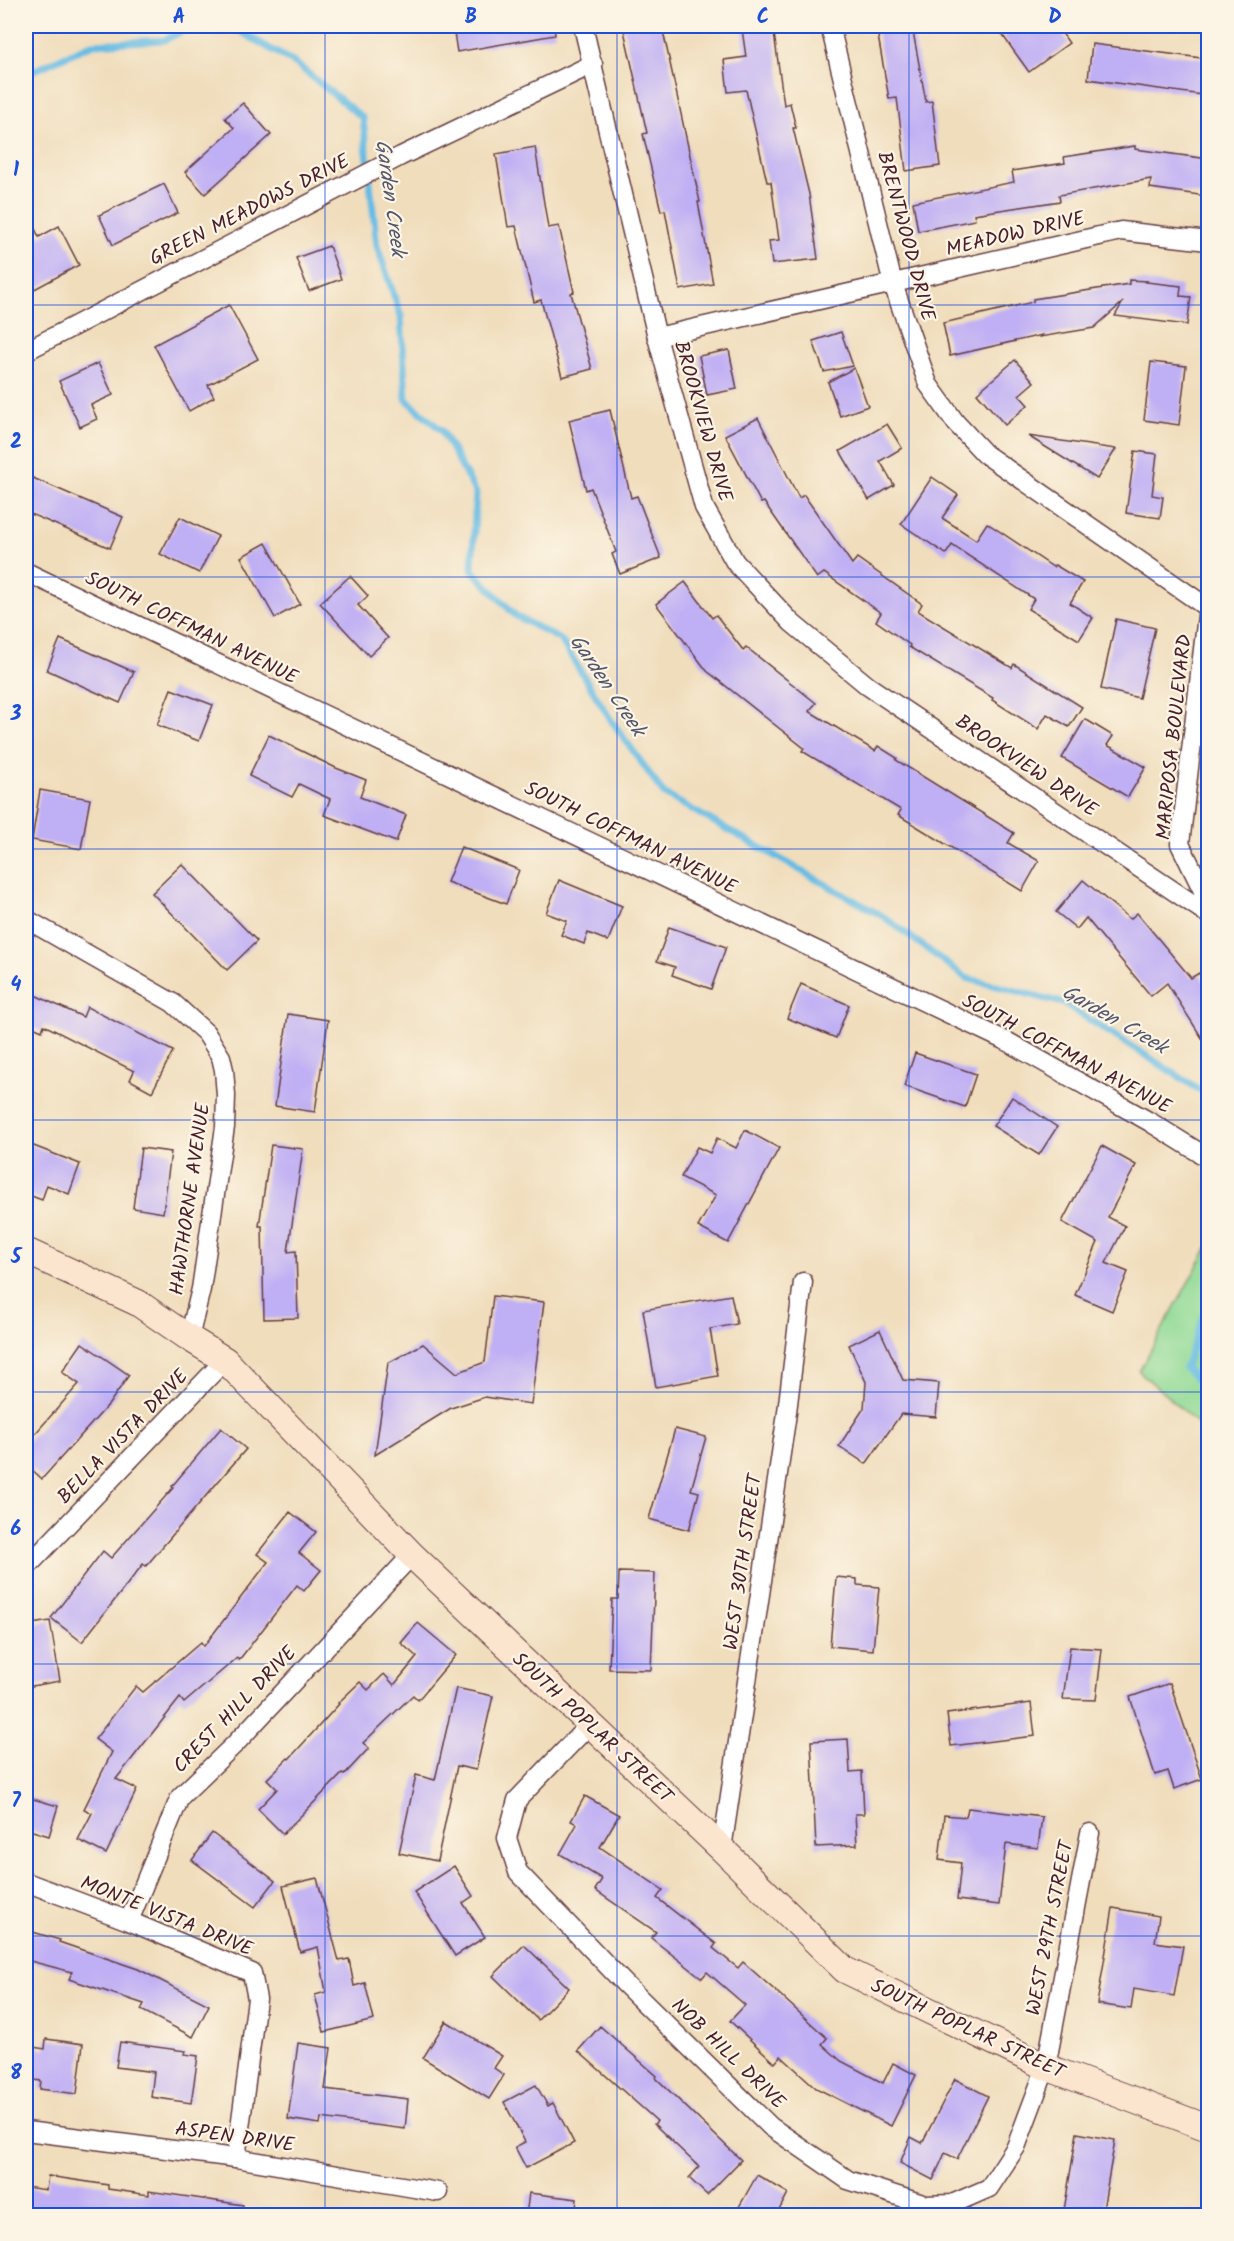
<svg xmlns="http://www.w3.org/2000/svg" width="1234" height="2241" font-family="Kalam,sans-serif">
<rect width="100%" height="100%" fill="#fcf5e5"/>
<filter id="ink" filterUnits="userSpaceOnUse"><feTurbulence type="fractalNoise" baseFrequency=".0167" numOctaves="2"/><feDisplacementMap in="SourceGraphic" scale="12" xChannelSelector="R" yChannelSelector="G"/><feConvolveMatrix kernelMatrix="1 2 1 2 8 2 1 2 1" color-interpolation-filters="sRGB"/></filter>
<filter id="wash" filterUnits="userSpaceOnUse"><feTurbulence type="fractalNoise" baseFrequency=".008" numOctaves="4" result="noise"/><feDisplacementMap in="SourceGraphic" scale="24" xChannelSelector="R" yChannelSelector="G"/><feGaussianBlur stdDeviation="1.35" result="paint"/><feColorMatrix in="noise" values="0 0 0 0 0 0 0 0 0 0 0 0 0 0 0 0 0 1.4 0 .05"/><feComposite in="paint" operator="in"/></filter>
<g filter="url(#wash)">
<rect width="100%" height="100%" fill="#f0ddbc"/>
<path fill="#91da96" stroke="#6e7c60" stroke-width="1.5" d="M1208,1247v186l-69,-62z"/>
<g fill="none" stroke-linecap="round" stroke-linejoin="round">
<g stroke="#66bbe3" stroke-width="7">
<path d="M231,26l64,37 68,55 14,128 24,70 5,83 36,32 34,62 -4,77 44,46 45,24 50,80 53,74 220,123 82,61 97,25 145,92"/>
<path d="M26,74l67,-30 71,-4 29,-14"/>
<path d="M1208,1305l-23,63 23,22"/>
</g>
</g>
<g id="blocks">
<g fill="#bfaff4">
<path d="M453,26h101l1,9 -98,17z"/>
<path d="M623,26h39l38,176h-2l15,82 -33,6 -15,-80 -4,1 -18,-77 4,-1z"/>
<path d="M765,26h8l11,79 6,-2 6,25h-3l16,66 9,65 -46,5 -3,-23 10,-1 -8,-58h-4l-21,-92 -18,2 -4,-32 22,-3 -4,-28z"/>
<path d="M898,26h14l14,76 6,-1 8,65 -34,5 -9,-73 -8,1 -12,-69z"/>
<path d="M996,26h61l12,17 -40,29z"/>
<path d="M1092,44l117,15v37l-121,-17z"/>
<path d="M243,103l28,32 -66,59 -20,-22 49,-44 -9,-10z"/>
<path d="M1135,146v3l74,10 -3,37 -56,-8 1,-9 -92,16 1,6 -86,13 1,6 -57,11 -5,-29 101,-20 -2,-11 53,-8 -1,-6z"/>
<path d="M535,147l13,81 11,-2 15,66 -3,1 21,76 -30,8 -21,-77 -7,2 -18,-76 -8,1 -12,-73z"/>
<path d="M164,184l14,29 -65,32 -14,-30z"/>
<path d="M26,210l13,27 20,-11 20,39 -48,26 -5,-10z"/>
<path d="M329,246l12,33 -32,12 -13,-33z"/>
<path d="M1129,280l18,1 -1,1 35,4 -1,10 11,1 -4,28 -72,-9 8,-14 -29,26 -54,9 2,-2 -92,21 -7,-33 90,-21v-3l96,-15z"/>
<path d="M229,305l29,54 -50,26 6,12 -25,14 -35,-66z"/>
<path d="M841,332l12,34 -29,6 -11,-31z"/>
<path d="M729,350l8,39 -30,6 -8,-39z"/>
<path d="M1015,360l19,22 -15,13 9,10 -23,20 -28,-32z"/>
<path d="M1151,362l35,4 -7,59 -35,-5z"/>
<path d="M98,363l15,32 -22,10 6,14 -17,8 -21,-46z"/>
<path d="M854,368l14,38 -28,10 -12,-34z"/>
<path d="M610,410l21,88 6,-2 24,62 -41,16 -8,-20 4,-2 -25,-64 -5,2 -17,-70z"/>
<path d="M758,418l41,80 5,-3 48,69 5,-6 65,46 -4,7 94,57 2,-4 68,43 -13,20 -22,-13 -9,15 -46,-29 1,-2 -84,-51 1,-2 -34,-24 5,-8 -57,-40 -7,5 -53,-76 -3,1 -36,-68z"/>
<path d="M887,424l15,24 -22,13 14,24 -25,15 -29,-49z"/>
<path d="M1028,436l88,13 -19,30z"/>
<path d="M1135,451l22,3 -5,41 11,2 -3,21 -34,-5z"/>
<path d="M26,475l97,42 -13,31 -84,-36z"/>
<path d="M932,477l26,18 -16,23 34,22 11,-17 66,44 2,-2 28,17 -13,21 23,15 -14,22 -51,-31 6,-10 -82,-54 -6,9 -45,-30z"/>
<path d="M180,517l38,19 -19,37 -39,-19z"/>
<path d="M266,543l34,61 -25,14 -34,-61z"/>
<path d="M350,576l18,20 -10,9 30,33 -19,18 -49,-53z"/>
<path d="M685,582l27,36 4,-3 27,35 3,-3 70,56 -7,8 66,40 3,-5 19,12 -1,2 118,73 -6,10 31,18 -17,30 -124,-76 3,-5 -99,-59 2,-3 -97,-77 -51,-67z"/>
<path d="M1116,619l39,9 -16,70 -38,-9z"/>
<path d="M60,639l74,33 -14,31 -73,-33z"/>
<path d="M171,689l42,16 -14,36 -42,-16z"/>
<path d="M1085,719l28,17 -6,9 39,22 -18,30 -66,-39z"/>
<path d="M269,735l67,33 30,12 -6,17 46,18 -10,27 -72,-27 6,-16 -31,-15 -7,13 -43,-21z"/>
<path d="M40,790l50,9 -9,50 -49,-9z"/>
<path d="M461,847l58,23 -13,34 -59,-22z"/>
<path d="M182,864l75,77 -30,29 -75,-77z"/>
<path d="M559,880l63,26 -14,35 -20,-8 -4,11 -23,-9 6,-14 -21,-8z"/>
<path d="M1083,880l47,39 7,-6 54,65 8,-5 10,16v60l-42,-66 -16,13 -65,-78 -9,11 -21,-17z"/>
<path d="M669,927l57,20 -15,42 -39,-14 3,-8 -18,-6z"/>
<path d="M801,984l48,21 -13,33 -49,-20z"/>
<path d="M26,991l57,26 4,-10 86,44 -21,41 -22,-12 4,-9 -90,-46 -2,6 -16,-7z"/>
<path d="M288,1014l40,6 -13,92 -40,-6z"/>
<path d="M915,1053l61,21 -11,33 -61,-21z"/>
<path d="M1012,1097l45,30 -18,28 -46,-29z"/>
<path d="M745,1130l34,18 -51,95 -30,-16 18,-32 -35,-18 16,-30 13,6 7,-15 19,10z"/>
<path d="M26,1143l54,21 -11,30 -22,-9 -5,15 -16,-6z"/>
<path d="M271,1145l32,4 -15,103 8,-1 2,67 -34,1 -2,-93h-3z"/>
<path d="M1102,1146l34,19 -28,52 17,9 -19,37 22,9 -16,39 -37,-16 23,-53 -36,-20z"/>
<path d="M141,1148l30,4 -8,61 -30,-5z"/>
<path d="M731,1295l6,29 -27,5 8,47 -62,11 -13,-77z"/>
<path d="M493,1296l51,6 -13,102 -46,-7 -34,11 -76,47 13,-92 35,-19 34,29 28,-11z"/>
<path d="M880,1330l23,50 36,3 -3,34 -35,-3 -35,50 -27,-18 25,-38 2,-26 -17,-37z"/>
<path d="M82,1343l47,32 -20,29 -67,75 -16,-15v-20l53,-60 -17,-12z"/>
<path d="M221,1428l25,21 -100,117 -3,-2 -61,78 -31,-24 52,-67 8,7 62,-70 -1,-2z"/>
<path d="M675,1429l31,8 -15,53 8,2 -10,38 -40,-11z"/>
<path d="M290,1512l26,20 -17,21 22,17 -17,21 -7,-6 -58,75 -2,-2 -53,45 -4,-5 -64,81 21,10 -31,65 -28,-14 14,-27 -8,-4 28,-57 -17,-13 41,-53 7,6 58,-50 3,4 64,-84 -11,-8z"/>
<path d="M619,1572l36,1 -4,97 -42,-1 3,-70h6z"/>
<path d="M836,1577l21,2v6l22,2 -6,63 -43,-4z"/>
<path d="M50,1621l10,60 -34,6v-62z"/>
<path d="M418,1623l38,32 -38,45 -5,-5 -50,48 6,5 -25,27 -2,-1 -59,60 -25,-25 19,-20 -10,-10 21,-21 1,1 50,-55 -1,-1 22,-21 8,8 16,-16 10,11 23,-28 -16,-14z"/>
<path d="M1070,1647l32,2 -6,51 -33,-1z"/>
<path d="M1170,1683l32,96 -28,10 -6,-18 -13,4 -25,-78z"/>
<path d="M456,1688l37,8 -17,74 -19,-4 -20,95 -38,-8 17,-78 19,5z"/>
<path d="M1031,1703l4,33 -84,10 -4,-32z"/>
<path d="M848,1739l2,33 12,-1 2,43h-9l2,31 -41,2 -5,-106z"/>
<path d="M585,1796l34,19 -19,32 63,43 -6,8 59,46 -3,4 25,20 5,-6 36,32 48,44 -5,6 19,17 42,22 10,-20 23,12 -25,51 -75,-38 -35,-32 -6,7 -45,-42 15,-16 -38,-33 -5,6 -51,-40 5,-6 -61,-42 7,-11 -42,-25 17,-30 -6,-3z"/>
<path d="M26,1797l32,9 -9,30 -23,-7z"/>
<path d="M968,1808l74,9 -4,31 -32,-4 -7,61 -42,-5 4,-37 -22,-3 5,-45 22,2z"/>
<path d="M212,1833l63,48 -20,26 -63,-47z"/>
<path d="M454,1866l19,30 -10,7 22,34 -30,19 -41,-64z"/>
<path d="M317,1878l22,83 10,-2 5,27 11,-3 9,37 -50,12 -9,-37 11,-3 -8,-45 -18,5 -17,-66z"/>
<path d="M1113,1908l46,8 -4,26 28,4 -9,50 -40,-7 -3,20 -34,-5z"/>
<path d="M26,1930l34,10 -1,2 79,27 71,36 -16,32 -52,-27 3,-6 -75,-25 3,-7 -46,-12z"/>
<path d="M524,1945l45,43 -31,32 -45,-44z"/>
<path d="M446,2021l56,35 -8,12 10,7 -15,24 -66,-41z"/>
<path d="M600,2026l57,50 -1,2 85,82 -34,35 -18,-17 10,-11 -45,-43 3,-3 -79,-70z"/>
<path d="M46,2039l37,5 -6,50 -37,-5 1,-8 -15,-2v-33l19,3z"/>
<path d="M120,2042l66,9 -2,3 14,2 -7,47 -40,-6 3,-25 -38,-5z"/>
<path d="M298,2043l33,5 -6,41 83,10 -3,30 -84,-11 -1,6 -32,-5z"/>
<path d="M955,2079l33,17 -31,63 -12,-6 -12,27 -33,-17 11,-26 11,6z"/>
<path d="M536,2085l12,21 5,-3 21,40 -48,25 -11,-21 10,-5 -21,-40z"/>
<path d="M1077,2133l38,7 -13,76h-39z"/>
<path d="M757,2175l31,18 -12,23h-42z"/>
<path d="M48,2176l60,9v4l41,6v-4l94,14 -1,11h-203l-13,-2v-27l20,3z"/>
<path d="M529,2193l48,6 -2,17h-49z"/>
</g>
</g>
</g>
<g filter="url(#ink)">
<use href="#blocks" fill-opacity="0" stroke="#633c41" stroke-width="1.5"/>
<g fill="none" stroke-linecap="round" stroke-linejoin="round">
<g stroke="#633c41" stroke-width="21">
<g id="street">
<path d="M583,26l74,311 47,170 31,55 57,61 76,63 340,228"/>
<path d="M830,26l63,258 35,100 28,39 29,31 223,154"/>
<path d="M657,337l464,-106 87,10"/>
<path d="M26,351l375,-195 192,-92"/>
<path d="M26,572l982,470 142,80 58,36"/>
<path d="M1208,607l-28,237 28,57"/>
<path d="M26,919l147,84 33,30 15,24 3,13 2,25 -1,32 -24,162 -12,49"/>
<path d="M26,1568l199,-208"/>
<path d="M590,1724l-73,76 -10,38 11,34 106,111 147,144 77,53 78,25 26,-1 37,-16 27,-41 30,-80 44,-234"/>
<path d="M722,1849l64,-429 17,-138"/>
<path d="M26,1882l103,39 123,52 5,26 -21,159"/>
<path d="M129,1921l51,-124 55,-53 177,-189"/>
<path d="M26,2131l210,27 202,34"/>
</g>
</g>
<g stroke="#633c41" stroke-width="28">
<path id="secondary" d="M26,1251l112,52 51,35 36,22 187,195 310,294 123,121 201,97 162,61"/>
</g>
<use href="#street" stroke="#fff" stroke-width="18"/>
<use href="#secondary" stroke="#fbe5cf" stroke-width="26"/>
</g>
</g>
<path fill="none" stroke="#1d4ed8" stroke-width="1.5" stroke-opacity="0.55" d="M325,26v2190M617,26v2190M909,26v2190M26,305h1182M26,577h1182M26,849h1182M26,1120h1182M26,1392h1182M26,1664h1182M26,1936h1182"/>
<g text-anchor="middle" stroke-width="4.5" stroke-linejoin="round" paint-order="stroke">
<g font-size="20" fill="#4a1f2b" stroke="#fcf5e5">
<text transform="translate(249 209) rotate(-27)" y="7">GREEN MEADOWS DRIVE</text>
<text transform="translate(1015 233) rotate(-13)" y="7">MEADOW DRIVE</text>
<text transform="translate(907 236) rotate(75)" y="7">BRENTWOOD DRIVE</text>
<text transform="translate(704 421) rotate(74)" y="7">BROOKVIEW DRIVE</text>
<text transform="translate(192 627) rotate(26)" y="7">SOUTH COFFMAN AVENUE</text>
<text transform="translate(1173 737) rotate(-84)" y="7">MARIPOSA BOULEVARD</text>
<text transform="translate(1027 765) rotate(34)" y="7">BROOKVIEW DRIVE</text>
<text transform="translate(631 837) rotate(26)" y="7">SOUTH COFFMAN AVENUE</text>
<text transform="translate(1067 1053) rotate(28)" y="7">SOUTH COFFMAN AVENUE</text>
<text transform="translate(189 1199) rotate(-82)" y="7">HAWTHORNE AVENUE</text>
<text transform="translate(122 1436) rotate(-46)" y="7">BELLA VISTA DRIVE</text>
<text transform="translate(742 1562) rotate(-82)" y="7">WEST 30TH STREET</text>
<text transform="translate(234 1709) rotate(-46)" y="7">CREST HILL DRIVE</text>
<text transform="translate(593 1727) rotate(43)" y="7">SOUTH POPLAR STREET</text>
<text transform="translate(167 1915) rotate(22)" y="7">MONTE VISTA DRIVE</text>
<text transform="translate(1049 1928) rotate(-79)" y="7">WEST 29TH STREET</text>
<text transform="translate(968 2028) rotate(25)" y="7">SOUTH POPLAR STREET</text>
<text transform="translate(729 2053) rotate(44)" y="7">NOB HILL DRIVE</text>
<text transform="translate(235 2136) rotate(8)" y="7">ASPEN DRIVE</text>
</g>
<g font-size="21" font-style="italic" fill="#54566b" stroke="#fcf5e5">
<text transform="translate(391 198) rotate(82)" y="7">Garden Creek</text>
<text transform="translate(608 685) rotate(56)" y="7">Garden Creek</text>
<text transform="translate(1115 1019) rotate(30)" y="7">Garden Creek</text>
</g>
</g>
<rect width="1234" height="2241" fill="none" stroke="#fcf5e5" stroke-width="66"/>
<rect x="33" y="33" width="1168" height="2175" fill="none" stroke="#1d4ed8" stroke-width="2"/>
<g font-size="20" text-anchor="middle" font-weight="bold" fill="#1d4ed8">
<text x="179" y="23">A</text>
<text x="471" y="23">B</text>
<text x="763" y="23">C</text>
<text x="1055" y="23">D</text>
<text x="16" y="176">1</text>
<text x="16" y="448">2</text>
<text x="16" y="720">3</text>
<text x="16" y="991">4</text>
<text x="16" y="1263">5</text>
<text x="16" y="1535">6</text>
<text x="16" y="1807">7</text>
<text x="16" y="2079">8</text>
</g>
</svg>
